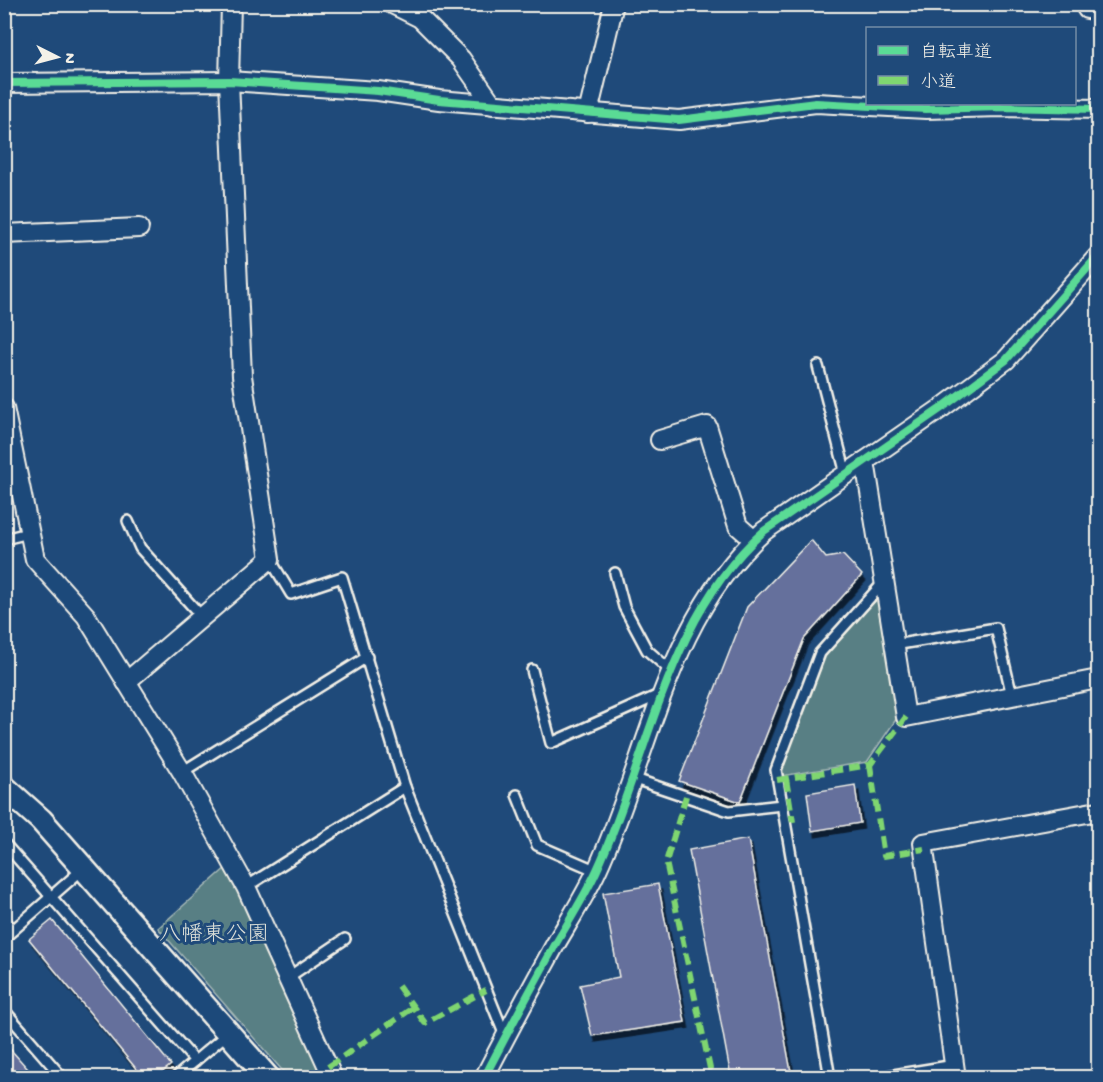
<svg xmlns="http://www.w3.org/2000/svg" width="1103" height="1082" font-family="'Gochi Hand','Klee One',sans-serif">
<defs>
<filter id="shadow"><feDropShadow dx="3.5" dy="6" stdDeviation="0" flood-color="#0009"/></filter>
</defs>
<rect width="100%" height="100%" fill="#1f4a7a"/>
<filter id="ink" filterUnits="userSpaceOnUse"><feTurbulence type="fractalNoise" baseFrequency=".0167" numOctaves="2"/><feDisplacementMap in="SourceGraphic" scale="12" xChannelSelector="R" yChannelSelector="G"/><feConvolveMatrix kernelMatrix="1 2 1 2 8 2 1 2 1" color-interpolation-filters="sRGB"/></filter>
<g filter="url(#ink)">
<g fill="#597f84" stroke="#a6b8b6" stroke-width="1.5">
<path d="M879,593l18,125 -30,44 -86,14 -1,-7 43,-114z"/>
<path d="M227,867l101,210h-40l-130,-149z"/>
</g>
<g fill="#65709c" stroke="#f4f1e8" stroke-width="1.5" filter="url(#shadow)">
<path d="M811,540l15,18 17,-3 19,20 -58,64 -64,163 -61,-21 68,-174z"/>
<path d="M855,785l5,38 -48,8 -5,-38z"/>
<path d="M748,839l44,238h-61l-42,-227z"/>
<path d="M658,884l27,138 -93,14 -12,-51 39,-8 -16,-84z"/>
<path d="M52,920l119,145 -15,12h-13l-114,-138z"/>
<path d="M4,1042l31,35h-31z"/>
</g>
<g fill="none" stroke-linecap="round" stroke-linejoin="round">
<g stroke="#f4f1e8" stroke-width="14">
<g id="service">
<path d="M818,366l28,108"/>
<path d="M128,521l12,27 62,69"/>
<path d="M4,539l25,-6"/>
<path d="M270,559l21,35 51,-17 63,210 100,249"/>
<path d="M615,573l9,34 23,43 24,21"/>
<path d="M894,645l102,-17 16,68"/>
<path d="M532,670l19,73 110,-49"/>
<path d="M182,772l185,-115"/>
<path d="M632,778l97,33 53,-6"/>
<path d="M517,795l20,50 60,26"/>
<path d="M4,843l191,218"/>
<path d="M246,887l159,-100"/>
<path d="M4,920l9,10"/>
<path d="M4,938l80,-70"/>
<path d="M287,978l58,-39"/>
<path d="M4,1010l59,68"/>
<path d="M175,1078l53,-45"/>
<path d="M830,1078l-54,-308 44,-117 64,-71"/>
<path d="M875,1078l80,-13"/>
</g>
</g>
<g stroke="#f4f1e8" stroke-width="22">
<g id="minor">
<path d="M392,4l28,14 41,41 32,46"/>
<path d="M1084,4l3,5 11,2"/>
<path d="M4,83l225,-2 149,10 61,9 240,20 137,-17 110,6 75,-2 97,2"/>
<path d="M588,113l26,-109"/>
<path d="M4,234l135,-6"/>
<path d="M4,408l31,151 51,57 96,156 64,115 87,191"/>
<path d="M660,440l47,-14 31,100 16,14"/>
<path d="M865,461l41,256 192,-38"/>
<path d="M126,682l144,-123 -28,-183 -13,-295 2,-77"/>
<path d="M484,1078c23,-45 47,-89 71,-133 14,-24 30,-49 42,-75 52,-113 70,-253 167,-339l179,-124 63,-47 92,-104"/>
<path d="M956,1078l-33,-235 175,-32"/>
</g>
</g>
<g stroke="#f4f1e8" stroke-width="27">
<path id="tertiary" d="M4,787l37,33 227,258"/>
</g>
<use href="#service" stroke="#1f4a7a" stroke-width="9"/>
<use href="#minor" stroke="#1f4a7a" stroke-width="18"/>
<use href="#tertiary" stroke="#1f4a7a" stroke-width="22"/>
<g stroke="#7fd670" stroke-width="6" stroke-dasharray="12 6" stroke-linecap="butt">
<path d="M870,765l14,91 40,-7"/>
<path d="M786,779l7,43"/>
<path d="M777,780l93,-15 36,-48"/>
<path d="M686,796l-20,66 46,216"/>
<path d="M398,986l27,37 61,-33"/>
<path d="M328,1067l86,-60"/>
</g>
<g stroke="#1f4a7a" stroke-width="11">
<g id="cycleway">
<path d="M4,83l225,-2 149,10 61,9 240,20 137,-17 110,6 75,-2 97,2"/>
<path d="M484,1078c23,-45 47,-89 71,-133 14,-24 30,-49 42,-75 52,-113 70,-253 167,-339l179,-124 63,-47 92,-104"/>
</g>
</g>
<use href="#cycleway" stroke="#5adb95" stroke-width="8"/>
</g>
</g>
<g text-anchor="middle" stroke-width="6" stroke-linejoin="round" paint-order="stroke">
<g font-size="22" fill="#dde0d9" stroke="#1f4a7a">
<text x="214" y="940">八幡東公園</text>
</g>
</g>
<rect width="1103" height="1082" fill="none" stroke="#1f4a7a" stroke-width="24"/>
<rect x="12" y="12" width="1079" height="1058" fill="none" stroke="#f4f1e8" stroke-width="2" filter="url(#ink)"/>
<rect x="866" y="27" width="210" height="78" fill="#1f4a7a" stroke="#748da6" stroke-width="1.5"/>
<rect x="878" y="46" width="30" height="9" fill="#5adb95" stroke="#748da6" stroke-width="1.5"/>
<text x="920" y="57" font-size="18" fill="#f4f1e8">自転車道</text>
<rect x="878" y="76" width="30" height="9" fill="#7fd670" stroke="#748da6" stroke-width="1.5"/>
<text x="920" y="87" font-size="18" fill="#f4f1e8">小道</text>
<g transform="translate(57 57) rotate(96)" stroke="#1f4a7a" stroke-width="4.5" paint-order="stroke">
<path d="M0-4.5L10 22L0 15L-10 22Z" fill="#f4f1e8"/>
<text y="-9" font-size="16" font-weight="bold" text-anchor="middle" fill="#f4f1e8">N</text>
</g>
</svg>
